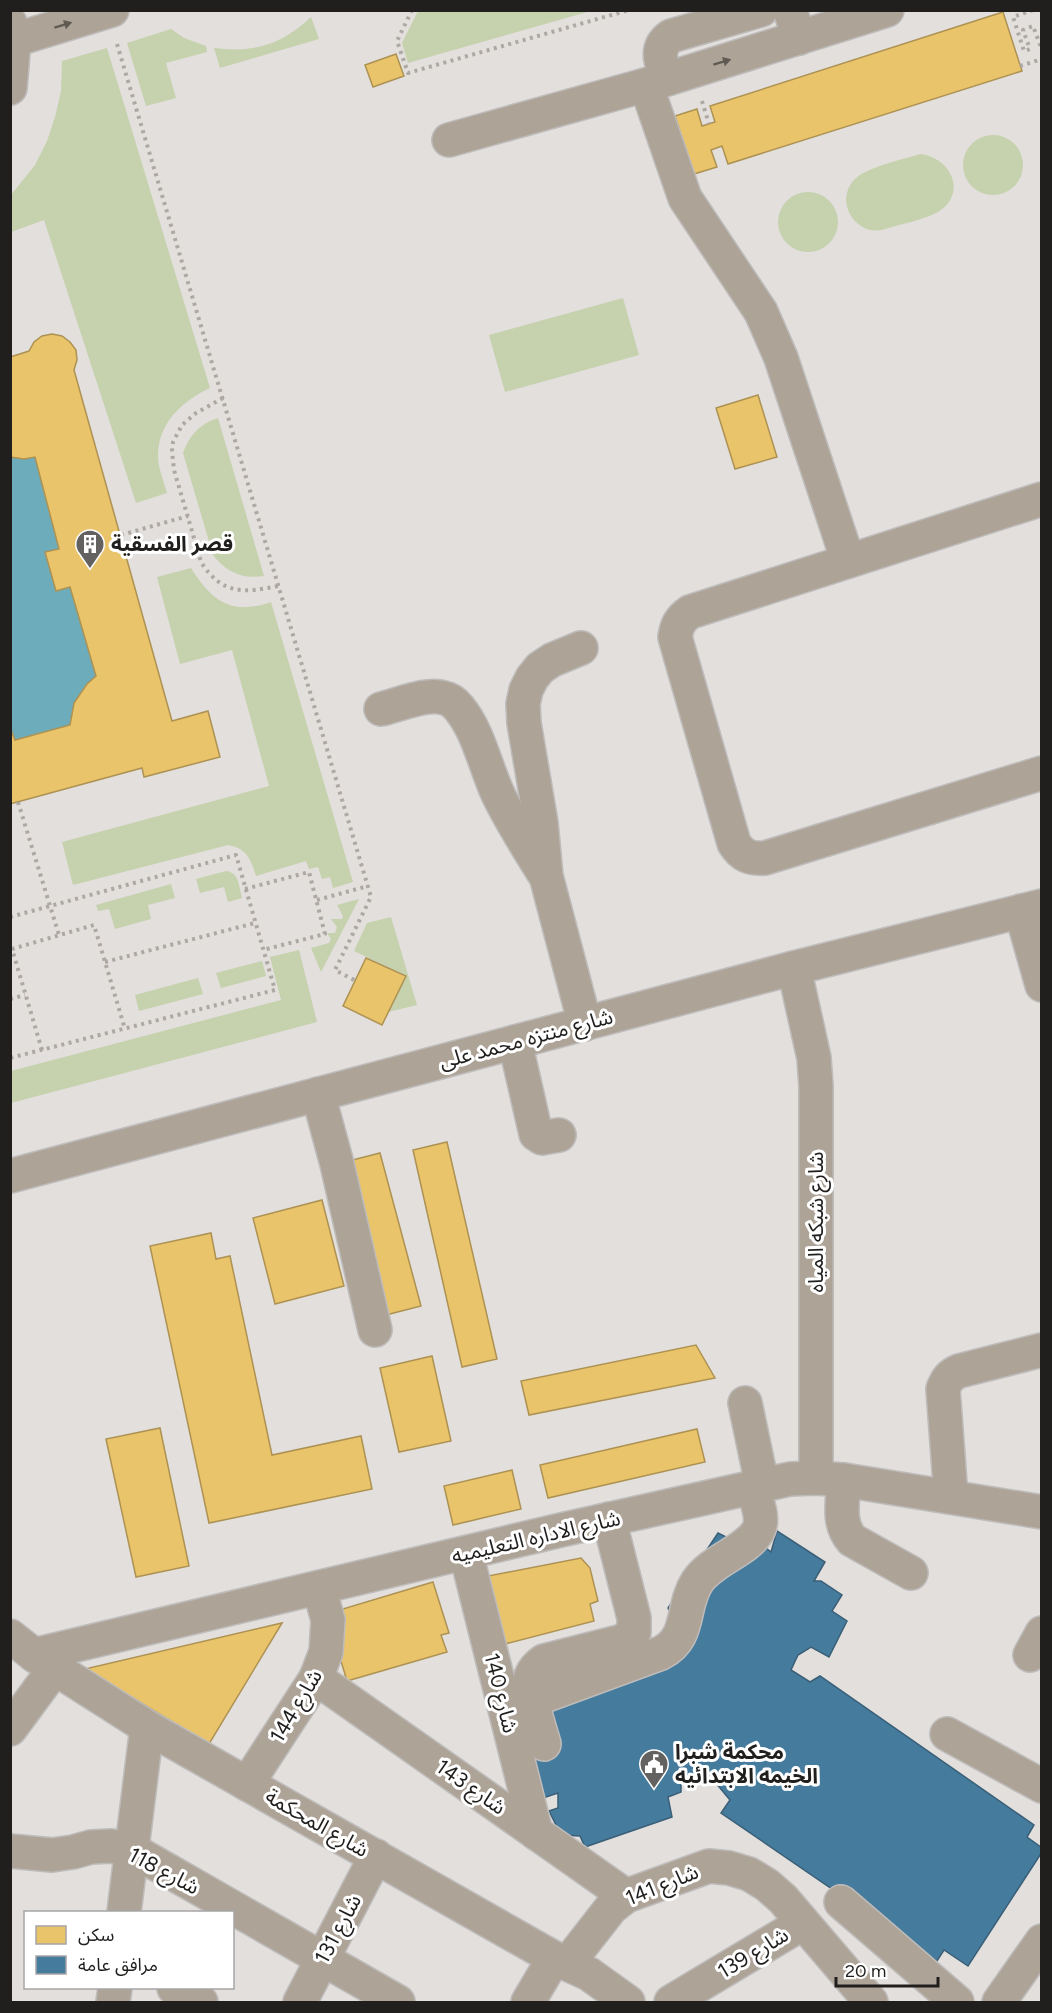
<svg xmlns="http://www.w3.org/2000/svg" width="1052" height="2013" font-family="Figtree,'Noto Sans Arabic',sans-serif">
<rect width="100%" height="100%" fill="#e2dfdd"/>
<g fill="#c6d1ad">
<path d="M418,11v-1l173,1 -183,52 -6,-20z"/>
<path d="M311,17l8,22 -99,29 -6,-20c40,5 67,-3 97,-31z"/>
<path d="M171,29l13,9 22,8 1,6 -41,11 10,35 -30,8 -19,-63z"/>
<path d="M107,48l103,340c-28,13 -52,35 -52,68 0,12 6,26 9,37l-31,10 -92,-283 -33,12v-37l24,-30 12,-24 8,-24 6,-26 1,-30z"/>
<circle cx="993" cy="165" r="30"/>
<path d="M920,154c33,4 47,41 18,58 -14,8 -37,12 -53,17 -27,9 -51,-25 -32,-48 12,-14 49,-21 67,-27z"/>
<circle cx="808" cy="222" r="30"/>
<path d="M623,298l16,57 -134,37 -16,-57z"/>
<path d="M218,418l46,158c-22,3 -37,-3 -51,-21l-30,-102c7,-19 17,-29 35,-35z"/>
<path d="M191,568c21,33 40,48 80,34l82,280 -20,6 -3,-11 -8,2 -4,-12 -9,2 -3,-8 -50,15c-5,-17 -10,-28 -28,-31l-155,40 -11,-43 207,-56 -37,-136 -52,14 -23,-87z"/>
<path d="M226,871c13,1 13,16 16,27l-14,4 -4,-15 -24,6 -4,-14z"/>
<path d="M171,884l4,14 -27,7 3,14 -36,10 -6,-20 -11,2 -2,-6z"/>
<path d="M359,899l-38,73 -10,-24 18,-5 2,-4 -4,-6h8l2,-6 -6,-8h11l1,-3 -6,-11z"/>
<path d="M391,917l26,88 -29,7 18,-36 -52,-25 13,-28z"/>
<path d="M299,950l18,72 -306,81v-32l270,-71 -11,-43z"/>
<path d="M262,961l4,15 -45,12 -5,-15z"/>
<path d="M198,978l5,16 -64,17 -4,-16z"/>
</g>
<path fill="#6dacba" d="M11,457l13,2 11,-2 24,92 -13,4 10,37 14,-3 26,89c-17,13 -24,29 -26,49l-55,15 -5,-13z"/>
<g fill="#e9c46a" stroke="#ad9253" stroke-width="1.5">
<path d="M1003,12l19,59 -294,93 -6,-18 -11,4 6,17 -23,7 -19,-58 22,-7 5,17 13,-4 -5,-16z"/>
<path d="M396,54l8,22 -31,11 -8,-22z"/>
<path d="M52,334l10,2 8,6 6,8 1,10 -3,10 98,351 36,-10 12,46 -76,20 -2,-9 -132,36v-77l5,13 55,-15 4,-22 13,-19 9,-8 -26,-89 -14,4 -11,-39 14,-3 -24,-92 -11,2 -14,-2v-100l19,-6 5,-9 8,-6z"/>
<path d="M758,395l19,62 -42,12 -19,-61z"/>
<path d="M366,958l40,18 -24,49 -39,-19z"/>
<path d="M447,1142l50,217 -35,8 -49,-217z"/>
<path d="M380,1153l41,153 -43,11 -41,-153z"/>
<path d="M322,1200l22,86 -69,18 -22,-86z"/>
<path d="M211,1233l5,26 14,-3 42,199 89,-19 11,53 -163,34 -59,-277z"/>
<path d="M696,1345l19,33 -186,37 -8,-34z"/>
<path d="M432,1356l19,85 -52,11 -19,-84z"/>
<path d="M160,1428l29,138 -53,11 -30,-138z"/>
<path d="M697,1429l8,33 -157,36 -8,-33z"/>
<path d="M512,1470l9,39 -68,16 -9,-39z"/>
<path d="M581,1558l9,10 8,33 -8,3 4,17 -97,25 -14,-69z"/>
<path d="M433,1582l16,51 -8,2 6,17 -100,29 -15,-50 4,-20z"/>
<path d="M282,1623l-73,121 -124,-75z"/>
</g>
<path fill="#457b9d" stroke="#3a5f77" stroke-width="1.5" d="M740,1527l31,25 6,-21 48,31 -11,19h7l21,14 -10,16 15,10 -18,36 -18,-10 -13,8 -7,15 19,12 10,-6 214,149 -7,12 15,11v4l-74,114 -24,-16 -7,11 -216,-148 9,-13 -15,-18 -15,-9 -19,9v10l-13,5 4,20 -87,30 -5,-11 -19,-1 -12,-24 9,-3v-15l-24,8 -20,-97 169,-64 -15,-32 50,-75 14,7z"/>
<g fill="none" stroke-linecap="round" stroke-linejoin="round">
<g stroke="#bebcbb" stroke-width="36">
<g id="minor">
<path d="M790,10l9,28"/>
<path d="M10,23l4,17 -4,48"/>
<path d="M14,40l98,-30"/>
<path d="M667,79c-6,-16 -13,-31 4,-43l90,-26"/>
<path d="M646,85l39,113 76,114 20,46 67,203"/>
<path d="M449,140l218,-61 220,-69"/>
<path d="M1042,499l-352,113c-10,7 -13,13 -15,25l59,206c8,13 16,16 31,15l277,-85"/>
<path d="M581,648l-29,12 -12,8 -8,10 -6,12 -3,14 1,19 17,100 5,53 39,148"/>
<path d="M381,709c17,-4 47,-17 63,-11 6,1 11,5 15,10 19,23 26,57 38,84 13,28 30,54 46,80"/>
<path d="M1021,911l21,74"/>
<path d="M794,968l20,90 2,28v392"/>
<path d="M515,1042l21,92 6,4 17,-3"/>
<path d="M318,1094l19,70 38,166"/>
<path d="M10,1176l784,-208 248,-62"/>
<path d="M745,1403l17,81"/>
<path d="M844,1480c-1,21 -7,43 8,60l59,33"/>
<path d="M951,1497l-8,-108c4,-10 7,-14 16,-18l83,-21"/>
<path d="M466,1553l70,280"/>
<path d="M10,1636l24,19 113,72 407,231 35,16 39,28"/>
<path d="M34,1655l527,-125 229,-51 26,-1 28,2 198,32"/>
<path d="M1030,1655l12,-22"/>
<path d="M316,1678l310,218"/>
<path d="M533,1700l128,-47c30,-15 20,-46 36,-71 14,-22 50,-31 61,-51 7,-13 -2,-31 -6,-45"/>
<path d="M10,1729l45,-61"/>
<path d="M947,1734l95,52"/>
<path d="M544,1744c-4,-15 -16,-49 -14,-63 1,-9 7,-15 14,-20l79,-20 11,-9v-14l-25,-99"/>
<path d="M247,1784l69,-106 10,-26 2,-32 -9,-32"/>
<path d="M10,1851l42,4 21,-3 18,-5 20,-1 21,4 266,152"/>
<path d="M841,1902l116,100"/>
<path d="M124,1912l23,-185"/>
<path d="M568,1963l43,-55 15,-12 83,-30 20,2 20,6 18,11 16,14 88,103"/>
<path d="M174,1988l27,14"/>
<path d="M113,2002l2,-14"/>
<path d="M300,2002l76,-146"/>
<path d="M528,2002l26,-44"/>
<path d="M671,2002l132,-79"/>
<path d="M999,2002l43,-61"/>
</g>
</g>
<g stroke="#ada8a1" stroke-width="4" stroke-dasharray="3 4.5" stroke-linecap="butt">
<path d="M412,10l-15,31 11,32 221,-63"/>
<path d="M1033,10l-20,7 11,34 6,-2 -7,-19 10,-4 9,24"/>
<path d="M117,44l254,853 -36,73 21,11"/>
<path d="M1020,66l22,-7"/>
<path d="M702,101l7,23"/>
<path d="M223,398l-27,15 -14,12 -9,17 -1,9 2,19 27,92c21,33 43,31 77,24"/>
<path d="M121,535l67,-19"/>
<path d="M18,802l41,133"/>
<path d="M245,889l64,-17 16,62 -62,16"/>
<path d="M317,900l51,-14"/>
<path d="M10,917l226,-62 39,135 -265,68"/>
<path d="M105,962l150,-39"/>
<path d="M10,999l15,-4"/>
<path d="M42,1050l-30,-101 82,-24 31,104"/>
</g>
<use href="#minor" stroke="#aea397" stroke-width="33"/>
</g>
<defs><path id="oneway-solid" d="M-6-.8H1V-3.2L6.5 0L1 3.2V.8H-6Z" transform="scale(1.5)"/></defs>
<g fill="#605a54">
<use href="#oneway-solid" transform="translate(63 25) rotate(-17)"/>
<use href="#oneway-solid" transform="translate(722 62) rotate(-17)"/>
</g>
<defs>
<g id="building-pin" transform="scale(1.5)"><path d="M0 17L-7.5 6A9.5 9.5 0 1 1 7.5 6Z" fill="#646261" stroke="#fff"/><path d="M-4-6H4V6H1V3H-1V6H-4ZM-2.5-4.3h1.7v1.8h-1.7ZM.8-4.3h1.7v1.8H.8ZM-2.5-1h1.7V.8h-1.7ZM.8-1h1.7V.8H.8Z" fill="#fff"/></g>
<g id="civic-pin" transform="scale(1.5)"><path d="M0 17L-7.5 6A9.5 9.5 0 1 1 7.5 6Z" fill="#646261" stroke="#fff"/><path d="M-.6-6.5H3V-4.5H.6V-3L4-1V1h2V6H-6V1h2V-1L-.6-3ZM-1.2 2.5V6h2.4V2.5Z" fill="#fff"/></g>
</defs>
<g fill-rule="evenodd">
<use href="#building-pin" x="90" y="544"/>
<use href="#civic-pin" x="654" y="1764"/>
</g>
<g text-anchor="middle" stroke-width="6" stroke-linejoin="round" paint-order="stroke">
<g font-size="21" font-weight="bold" fill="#201f1e" stroke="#fff" text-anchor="start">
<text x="111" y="551">قصر الفسقية</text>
<text x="675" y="1759">محكمة شبرا<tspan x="675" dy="24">الخيمه الابتدائيه</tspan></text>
</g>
<g font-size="21" fill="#201f1e" stroke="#fff">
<text transform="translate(526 1039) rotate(-15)" y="7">شارع منتزه محمد على</text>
<text transform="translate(816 1222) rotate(-90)" y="7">شارع شبكه المياه</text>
<text transform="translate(536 1537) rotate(-13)" y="7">شارع الاداره التعليميه</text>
<text transform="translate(501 1693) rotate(76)" y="7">شارع 140</text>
<text transform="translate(296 1706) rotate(-59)" y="7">شارع 144</text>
<text transform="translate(471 1787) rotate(35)" y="7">شارع 143</text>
<text transform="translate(317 1823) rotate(30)" y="7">شارع المحكمة</text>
<text transform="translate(164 1871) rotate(28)" y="7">شارع 118</text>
<text transform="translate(662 1885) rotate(-22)" y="7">شارع 141</text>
<text transform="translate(338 1929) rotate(-62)" y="7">شارع 131</text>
<text transform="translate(753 1953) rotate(-31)" y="7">شارع 139</text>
</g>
</g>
<rect width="1052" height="2013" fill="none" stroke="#201f1e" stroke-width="24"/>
<rect x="24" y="1911" width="210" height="78" fill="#ffffff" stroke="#a6a5a5" stroke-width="1.5"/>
<rect x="36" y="1926" width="30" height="18" fill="#e9c46a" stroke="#a6a5a5" stroke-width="1.5"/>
<text x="78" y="1941" font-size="18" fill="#201f1e">سكن</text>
<rect x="36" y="1956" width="30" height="18" fill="#457b9d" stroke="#a6a5a5" stroke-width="1.5"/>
<text x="78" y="1971" font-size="18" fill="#201f1e">مرافق عامة</text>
<path d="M836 1977v9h102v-9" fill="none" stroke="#201f1e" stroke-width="3"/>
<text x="845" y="1977" font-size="18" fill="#201f1e" stroke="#ffffff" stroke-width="4.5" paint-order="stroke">20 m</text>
</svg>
